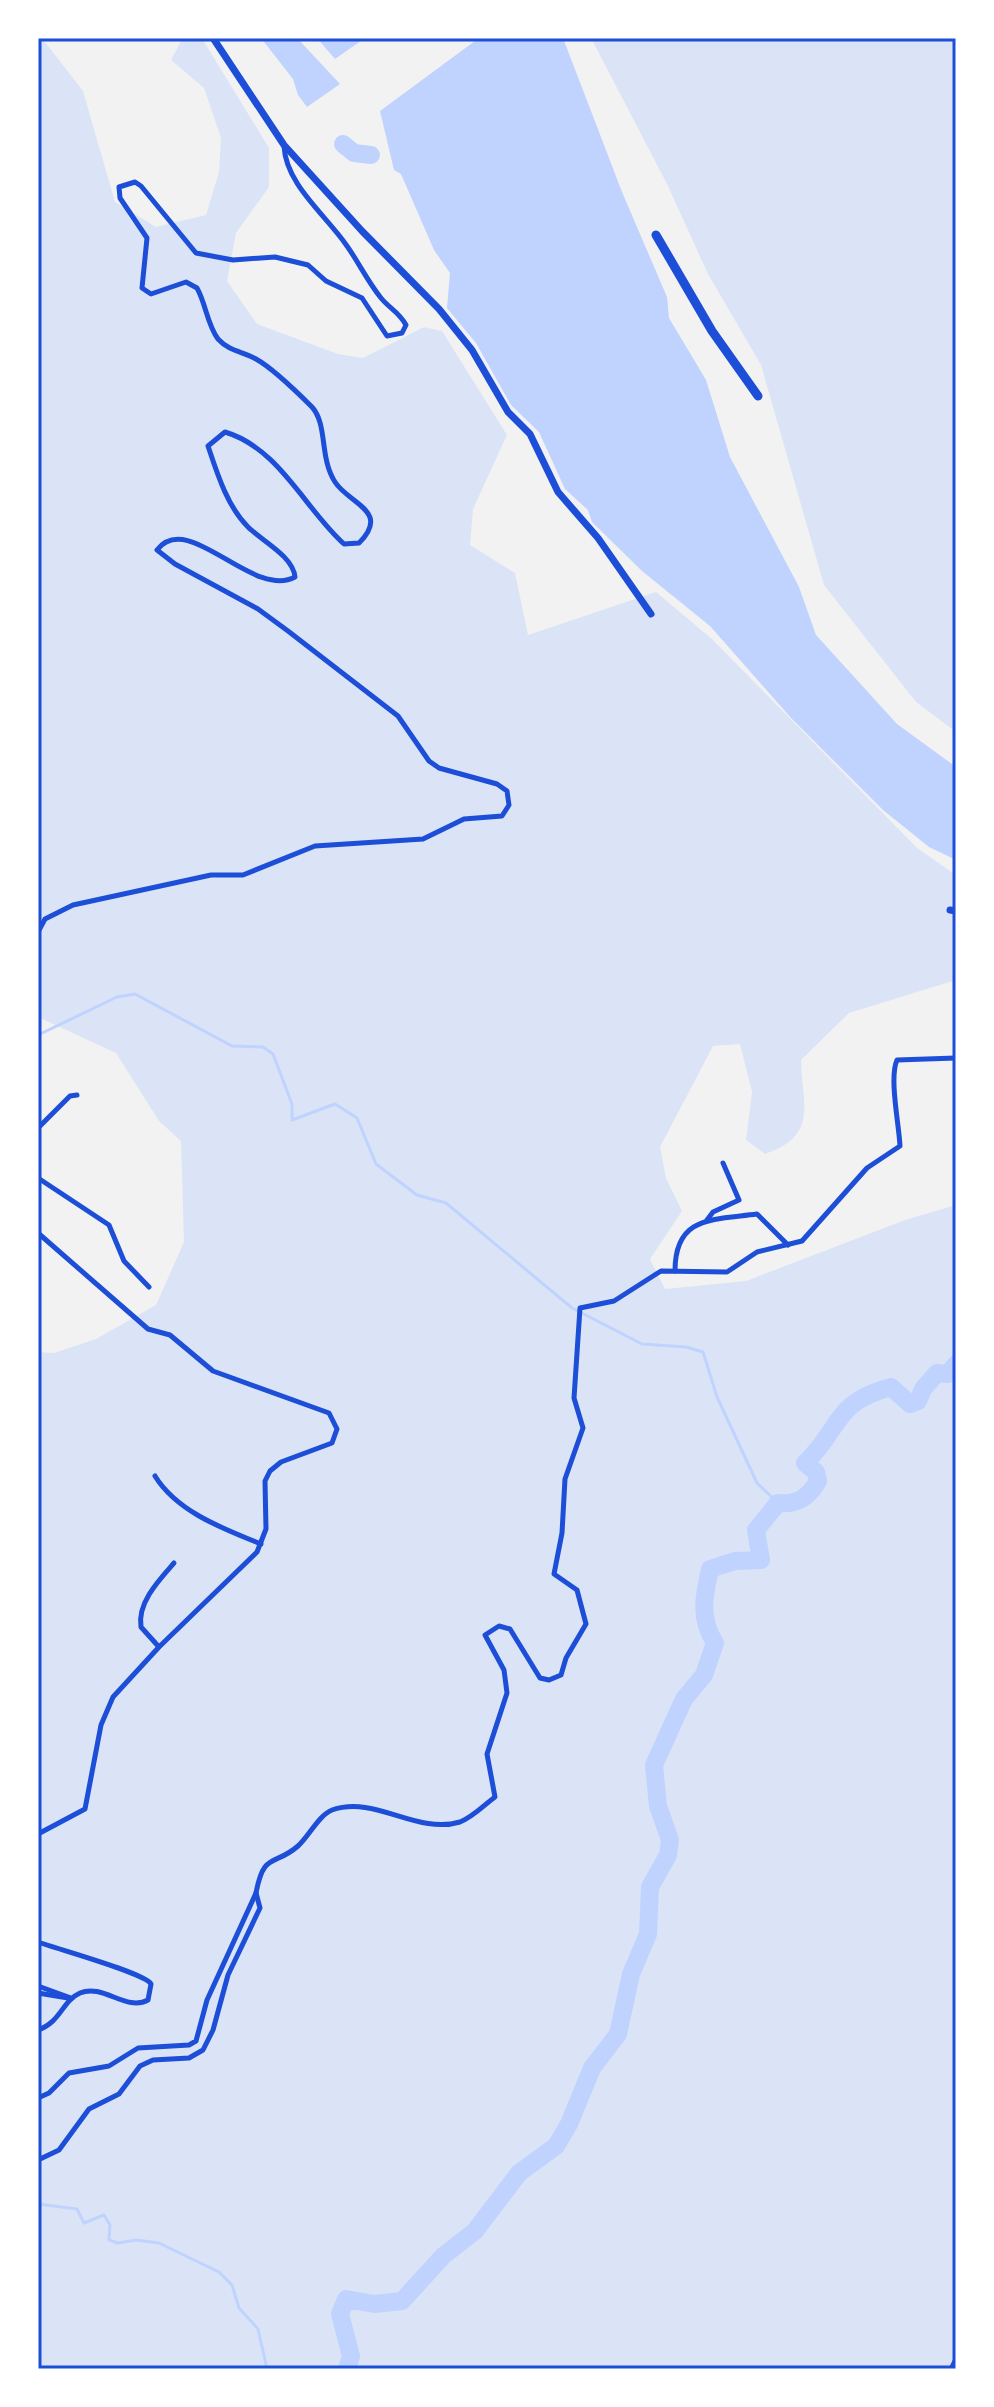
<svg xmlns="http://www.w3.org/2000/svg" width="994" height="2407" font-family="Karla,sans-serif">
<rect width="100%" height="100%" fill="#f2f2f2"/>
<g fill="#dbe4f7">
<path d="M38,38h4l41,53 32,111 41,25 50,-12 13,-43 2,-34 -17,-50 -33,-28 10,-19 22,-1 66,108v39l-33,46 -9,48 30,43 81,30 25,4 61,-31 18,4 65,104 -34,74 -3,36 45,28 13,62 128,-43 56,47 205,209 39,27v105l-107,33 -48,47c1,44 18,76 -36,94l-19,-14 6,-48 -12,-48 -27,2 -53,101 6,31 16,33 -32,48 15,30 81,-8 159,-61 51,-15v1164h-918v-1017l16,1 42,-14 60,-34 28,-63 -3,-101 -22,-20 -43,-68 -78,-36z"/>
<path d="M591,38h365v694l-40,-30 -92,-117 -63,-220 -53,-91 -41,-90z"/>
</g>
<g fill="#bfd3fe">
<path d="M261,38h36l43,46 -33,23 -9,-12 -5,-16z"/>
<path d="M317,38h48l-30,21z"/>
<path d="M479,38h84l59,154 45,105 2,21 37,62 24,77 69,130 17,48 81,89 59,43v93l-27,-13 -46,-37 -91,-91 -82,-93 -68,-55 -50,-49 -4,-12 -23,-21 -26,-57 -28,-27 -35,-62 -29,-35 3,-35 -16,-23 -33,-76 -7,-4 -14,-59z"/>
</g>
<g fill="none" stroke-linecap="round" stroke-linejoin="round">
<g stroke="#bfd3fe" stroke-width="3">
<path d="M38,1035l79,-38 18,-3 97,52 31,1 10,7 19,50v16l43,-16 22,14 19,46 41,31 29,8 126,105 70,36 44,3 17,5 14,45 40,86 21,20"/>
<path d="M38,2204l39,5 7,14 20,-8 6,10 -1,15 9,3 18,-3 23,3 60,29 13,13 7,23 19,21 9,40"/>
</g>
<g stroke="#bfd3fe" stroke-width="18">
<path d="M343,144l11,9 17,2"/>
<path d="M347,2369l4,-13 -11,-42 6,-15 28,5 28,-3 41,-45 32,-25 44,-58 37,-27 13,-22 23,-56 26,-34 13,-60 17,-40 2,-47 18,-32 2,-15 -12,-34 -4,-41 30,-66 20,-24 11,-32c-16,-25 -11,-47 -5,-74l25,-8 26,-1 -5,-30 22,-27c19,2 31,-6 40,-22l-2,-9 -11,-9c37,-35 27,-60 86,-76l19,17 8,-3 5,-12 14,-16 11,1 8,-10"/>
</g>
<g stroke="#1d4ed8" stroke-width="5">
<path d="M38,932l7,-13 28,-14 138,-30h32l72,-29 108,-7 41,-20 38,-3 7,-11 -2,-14 -10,-7 -58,-16 -10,-7 -31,-45 -110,-85 -30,-22 -83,-45 -18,-14c31,-41 96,50 138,27 -2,-21 -33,-36 -47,-50 -21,-21 -31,-54 -40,-81l17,-14c54,16 80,77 119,112l15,-1c32,-32 -10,-39 -24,-61 -16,-25 -7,-57 -23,-75 -15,-15 -38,-38 -56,-48 -14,-8 -26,-7 -38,-20 -11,-15 -12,-35 -21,-51l-11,-6 -35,12 -9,-6 5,-50 -27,-40 -1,-11 16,-5 6,4 55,67 37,7 42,-3 33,8 18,16 36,17 25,38 15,-3 4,-8c-7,-13 -16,-16 -25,-27 -13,-16 -22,-35 -34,-52 -21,-31 -61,-61 -63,-100"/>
<path d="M38,1128l32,-32 7,-1"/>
<path d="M38,1178l71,47 15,36 25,26"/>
<path d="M707,1220l6,-8 26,-12 -16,-37"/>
<path d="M38,1233l110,96 22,6 43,36 116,42 8,16 -5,14 -51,19 -11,9 -5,10 1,48 -9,23 -98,95 -46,50 -12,28 -16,84 -47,25"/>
<path d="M675,1271c0,-55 37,-51 82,-57l31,31"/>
<path d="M155,1476c22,36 69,53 106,68"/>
<path d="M159,1647l-18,-20c-4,-24 18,-47 33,-64"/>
<path d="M38,1942c19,7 107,31 113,42l-3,16c-22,12 -45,-17 -68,-7 -18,8 -19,29 -42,37"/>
<path d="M38,1986l33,12"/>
<path d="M38,1993l30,5"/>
<path d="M38,2098l11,-5 20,-20 40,-7 29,-18 51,-3 7,-4 11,-41 49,-107c8,-42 18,-26 42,-47 11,-10 21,-31 34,-36 44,-15 84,25 128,12 13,-5 24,-17 35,-25l-8,-43 20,-61 -3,-23 -19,-35 14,-9 11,3 30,49 9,2 12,-5 5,-17 20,-34 -9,-34 -23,-16 8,-41 3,-54 18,-51 -9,-30 6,-90 34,-7 47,-30 66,1 30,-20 45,-11 65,-73 33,-22c-1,-22 -11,-68 -3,-86l59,-2"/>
<path d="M38,2160l21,-10 30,-41 30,-15 21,-28 13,-6 36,-2 14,-8 10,-20 15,-55 32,-67 -4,-15"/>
<path d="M951,2369l5,-10"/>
</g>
<g stroke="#1d4ed8" stroke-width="7">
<path d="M213,38l71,107 78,86 77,78 33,41 36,62 22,22 28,58 40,46 53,76"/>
<path d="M950,910l6,1"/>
</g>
<path stroke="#1d4ed8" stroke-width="9" d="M656,235l56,96 46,65"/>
</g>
<rect width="994" height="2407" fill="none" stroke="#ffffff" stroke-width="80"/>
<rect x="40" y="40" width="914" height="2327" fill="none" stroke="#1d4ed8" stroke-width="3"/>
</svg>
